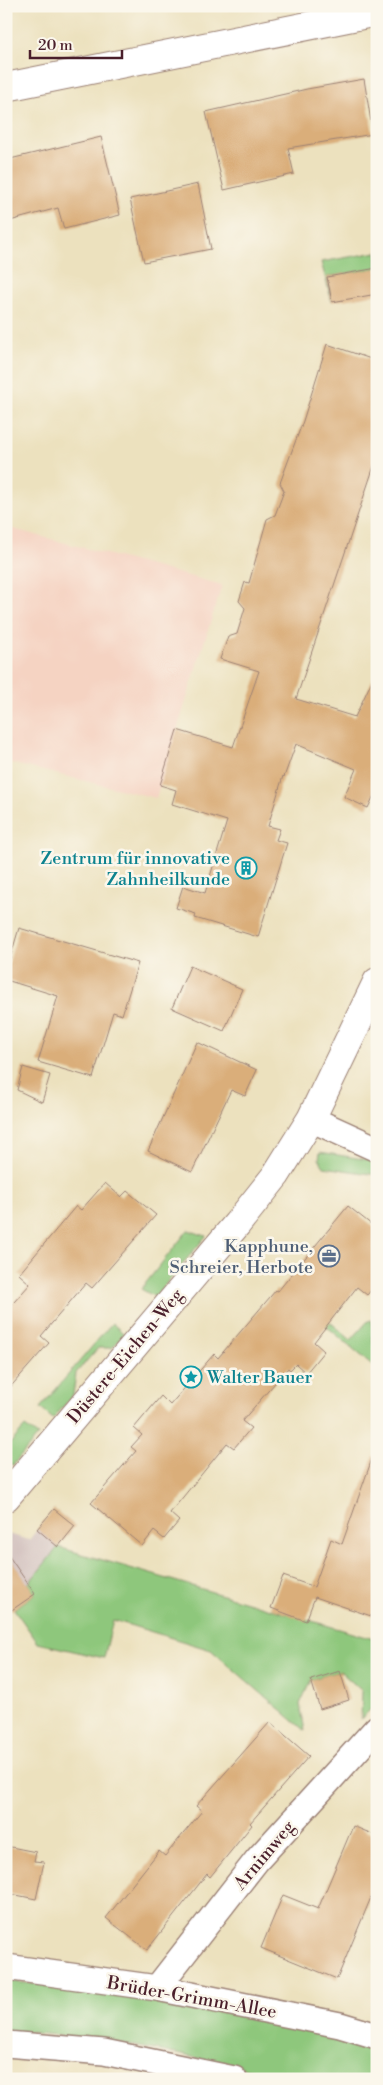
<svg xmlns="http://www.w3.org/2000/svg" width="383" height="2085" font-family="'Libre Bodoni',serif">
<rect width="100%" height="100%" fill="#fbf7ec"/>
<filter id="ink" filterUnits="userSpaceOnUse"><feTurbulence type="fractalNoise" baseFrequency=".02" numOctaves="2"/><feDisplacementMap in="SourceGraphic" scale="10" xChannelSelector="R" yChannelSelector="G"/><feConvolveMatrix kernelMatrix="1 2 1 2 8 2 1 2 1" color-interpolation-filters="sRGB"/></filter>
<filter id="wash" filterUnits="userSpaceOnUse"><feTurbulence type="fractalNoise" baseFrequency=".0096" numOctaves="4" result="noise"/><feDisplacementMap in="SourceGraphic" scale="20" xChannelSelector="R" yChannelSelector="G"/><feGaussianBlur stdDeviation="1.12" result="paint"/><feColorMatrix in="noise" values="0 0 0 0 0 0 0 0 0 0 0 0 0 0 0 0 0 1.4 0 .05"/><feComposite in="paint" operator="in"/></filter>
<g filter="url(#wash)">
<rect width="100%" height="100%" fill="#ece1be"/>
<path fill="#f5d3c2" d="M6,527l216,58 -66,213 -150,-36z"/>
<path fill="#d1c0bd" d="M54,1509l21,17 -47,58 7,10 -21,15 -8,-11v-62l2,-2 21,6z"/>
<g fill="#8ec77b" stroke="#6c7353">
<path d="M377,252v16l-50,9 5,25 -11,-40z"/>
<path d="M320,1152l55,9 2,14 -53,-8 -5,-8z"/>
<path d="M188,1230l18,6 -51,61 -14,-8z"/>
<path d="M372,1320l1,24 4,1v24l-52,-44 4,-4 22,19 17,-19z"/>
<path d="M112,1323l12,11 -12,14h-14l-22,25 -3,22 -20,24 -13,-11z"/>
<path d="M25,1427l13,9 -25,29 -7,-2v-15z"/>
<path d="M58,1547l319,93v63l-16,16 1,-28 -22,-20 -29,9 -11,24 5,27 -94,-81 -98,-30 -9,38 -66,-15 -24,-34 21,-15 -7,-10z"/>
<path d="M6,1981c126,12 250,34 371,69v29h-86l-84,-19 -103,-20 -98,-10z"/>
</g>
<g id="blocks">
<g fill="#daae7a">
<path d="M364,79l9,55 -85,14 6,26 -70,16 -18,-78 101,-23z"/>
<path d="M101,137l19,78 -56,14 -6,-21 -52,14v-62z"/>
<path d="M198,184l13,65 -67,13 -14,-63z"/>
<path d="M377,268v26l-45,8 -5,-25z"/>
<path d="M327,344l50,17v96l-81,242 59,18 22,-47v119l-9,19 -24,-11 12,-28 -60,-25 -12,33 -1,-1 -15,50 12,3 -4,11 11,3 -29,94 -63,-19 1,-4 -20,-6 7,-22 22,7 22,-72 -55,-17 4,-14 -16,-5 17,-55 56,17 26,-76 -39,-12 8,-22 9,-3 8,-26 -6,-7 6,-19 4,1 18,-64 8,-4 9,-24 -4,-8 23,-62z"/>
<path d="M19,928l119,35 -16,52 -9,-3 -20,66 -55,-16 20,-66 -52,-16v-8z"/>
<path d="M190,966l52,23 -18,42 -52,-23z"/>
<path d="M197,1042l60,28 -12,26 -14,-6 -39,82 -44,-21z"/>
<path d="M23,1067l27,8 -8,27 -25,-12z"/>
<path d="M105,1183l16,14 6,-6 29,24 -64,73 -6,-5 -45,53 8,7 -43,49v-81l24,-27 -11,-10 57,-68 5,4z"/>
<path d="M348,1206l29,23v54l-10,12 -10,-8 -43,55 10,9 -18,22 -10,-9 -6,6 -2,-2 -46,53 9,7 -17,20 -7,-5 -57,70 9,8 -15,18 -10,-8 -12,15 -51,-43 45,-52 -5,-4 11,-12 -8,-7 27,-32 9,9 44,-51 4,4 58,-68 2,1z"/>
<path d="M373,1456h4v162l-62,-21 -9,24 -35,-13 12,-32 31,11 17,-48 11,5z"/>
<path d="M54,1509l21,17 -17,21 -21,-18z"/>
<path d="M6,1552l29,42 -29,20z"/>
<path d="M340,1671l9,29 -29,9 -9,-29z"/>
<path d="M270,1722l39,34 -59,67 2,2 -42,52 -3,-3 -60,76 -41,-32 53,-67 6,5 37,-45 -6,-5z"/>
<path d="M353,1826l24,10v47l-40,96 -76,-31 22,-53 35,14z"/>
<path d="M6,1846l30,6 -2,9 10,1 -8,37 -30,-6z"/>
</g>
</g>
</g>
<g filter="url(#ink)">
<use href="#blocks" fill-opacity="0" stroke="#9b8074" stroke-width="1"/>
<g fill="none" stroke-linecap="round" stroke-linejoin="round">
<g stroke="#9b8074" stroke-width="28">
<g id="minor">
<path d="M311,1119l66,30"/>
<path d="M6,1967l151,21 183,37 37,11"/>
<path d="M157,1988l100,-128 120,-132"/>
<path d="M6,2044l98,8 130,27"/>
</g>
</g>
<g stroke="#9b8074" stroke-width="30">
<g id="tertiary">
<path d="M6,87l371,-75"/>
<path d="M6,1497l231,-273 39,-49 35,-56 66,-137"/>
</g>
</g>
<use href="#minor" stroke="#fff" stroke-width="25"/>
<use href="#tertiary" stroke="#fff" stroke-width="28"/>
</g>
</g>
<defs>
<g id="building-ring" transform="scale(1.125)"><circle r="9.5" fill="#fbf7ec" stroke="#0f9aa8" stroke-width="1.5"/><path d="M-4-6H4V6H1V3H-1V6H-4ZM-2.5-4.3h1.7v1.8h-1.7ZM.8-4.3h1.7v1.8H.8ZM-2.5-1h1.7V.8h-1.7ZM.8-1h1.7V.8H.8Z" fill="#0f9aa8"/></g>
<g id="office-ring" transform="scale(1.125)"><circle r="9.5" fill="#fbf7ec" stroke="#5c6f8a" stroke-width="1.5"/><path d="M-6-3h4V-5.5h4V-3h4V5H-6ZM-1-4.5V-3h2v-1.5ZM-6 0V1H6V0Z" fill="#5c6f8a"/></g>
<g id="sight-ring" transform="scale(1.125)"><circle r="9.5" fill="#fbf7ec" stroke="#0f9aa8" stroke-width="1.5"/><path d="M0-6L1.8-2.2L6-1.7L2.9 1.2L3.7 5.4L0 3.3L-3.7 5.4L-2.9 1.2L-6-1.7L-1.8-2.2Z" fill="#0f9aa8"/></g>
</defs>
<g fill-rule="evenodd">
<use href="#building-ring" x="246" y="868"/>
<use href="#office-ring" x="329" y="1256"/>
<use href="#sight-ring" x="191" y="1377"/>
</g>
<g text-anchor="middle" stroke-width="5" stroke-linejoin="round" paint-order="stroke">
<g font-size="18" fill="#0d838f" stroke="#fbf7ec" text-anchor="end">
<text x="230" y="864">Zentrum für innovative<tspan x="230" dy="21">Zahnheilkunde</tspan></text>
<text x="207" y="1383" text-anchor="start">Walter Bauer</text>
</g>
<g font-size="18" fill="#4e5e75" stroke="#fbf7ec" text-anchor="end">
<text x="313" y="1252">Kapphune,<tspan x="313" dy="21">Schreier, Herbote</tspan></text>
</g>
<g font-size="18" fill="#4a1f2b" stroke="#fbf7ec">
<text transform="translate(125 1356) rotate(-50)" y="6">Düstere-Eichen-Weg</text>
<text transform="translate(264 1855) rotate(-50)" y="6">Arnimweg</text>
<text transform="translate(192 1997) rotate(10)" y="6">Brüder-Grimm-Allee</text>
</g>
</g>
<rect width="383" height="2085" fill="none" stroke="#fbf7ec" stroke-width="25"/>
<path d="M30 50v8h92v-8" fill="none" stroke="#4a1f2b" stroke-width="2.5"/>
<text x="38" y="50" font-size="15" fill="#4a1f2b" stroke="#fbf7ec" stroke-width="4" paint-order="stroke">20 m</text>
</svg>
